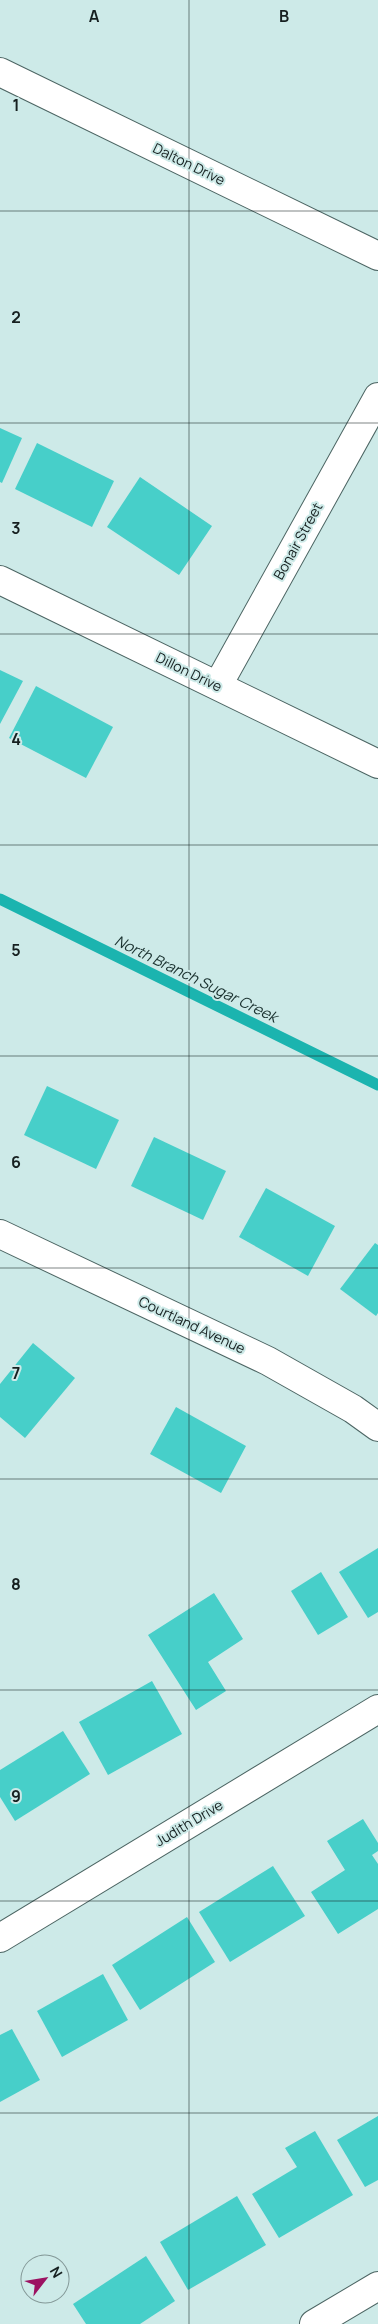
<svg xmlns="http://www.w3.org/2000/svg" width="378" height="2324" font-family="Manrope,sans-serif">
<rect width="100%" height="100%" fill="#cdeae8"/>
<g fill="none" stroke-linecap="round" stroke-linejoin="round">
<path stroke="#1bb4af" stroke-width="11" d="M0,899l378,186"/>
</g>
<g fill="#47cfc9">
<path d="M0,428l22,10 -20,45 -2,-1z"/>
<path d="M37,443l77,38 -22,46 -77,-38z"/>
<path d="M140,477l72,49 -33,49 -72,-48z"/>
<path d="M0,670l23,11 -23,43z"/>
<path d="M36,686l77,41 -27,51 -77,-40z"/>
<path d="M47,1086l72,34 -23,49 -72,-34z"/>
<path d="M154,1137l72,34 -23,49 -72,-34z"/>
<path d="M266,1188l69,38 -27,50 -69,-39z"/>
<path d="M375,1243l3,2v68l-2,3 -36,-27z"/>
<path d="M33,1343l42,35 -50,60 -25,-21v-33z"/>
<path d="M176,1407l70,39 -25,47 -71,-39z"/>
<path d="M378,1548v64l-10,6 -29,-46z"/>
<path d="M321,1572l27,45 -30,18 -27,-44z"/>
<path d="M214,1593l29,46 -35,23 18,29 -30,19 -48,-75z"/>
<path d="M152,1681l30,53 -74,41 -29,-53z"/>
<path d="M63,1731l27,43 -75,47 -15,-24v-27z"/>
<path d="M363,1819l15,24v8l-6,4 6,9v45l-40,25 -27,-42 34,-22 -18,-29z"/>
<path d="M273,1866l32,50 -75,46 -31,-50z"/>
<path d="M187,1917l28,45 -75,48 -28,-45z"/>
<path d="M103,1974l25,46 -66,37 -25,-46z"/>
<path d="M12,2029l28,51 -40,22v-67z"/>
<path d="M378,2116v64l-13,7 -28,-47z"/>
<path d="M315,2131l38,64 -74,43 -27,-44 45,-27 -12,-19z"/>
<path d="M237,2196l29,49 -78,45 -28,-48z"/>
<path d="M146,2256l29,45 -35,23h-54l-13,-20z"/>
</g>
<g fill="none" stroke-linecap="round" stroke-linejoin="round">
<g stroke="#4c6563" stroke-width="30">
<g id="street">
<path d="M0,72l378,184"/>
<path d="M0,580l378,184"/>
<path d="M218,685l160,-288"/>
<path d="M0,1234l268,127 85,48 25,18"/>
<path d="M0,1938l378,-229"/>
<path d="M314,2324l64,-38"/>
</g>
</g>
<use href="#street" stroke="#fff" stroke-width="28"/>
</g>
<path fill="none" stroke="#162020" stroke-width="1" stroke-opacity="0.55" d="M189,0v2324M0,211h378M0,423h378M0,634h378M0,845h378M0,1056h378M0,1268h378M0,1479h378M0,1690h378M0,1901h378M0,2113h378"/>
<g text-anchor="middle" stroke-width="4" stroke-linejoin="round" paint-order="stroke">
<g font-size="14" fill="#162020" stroke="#cdeae8">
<text transform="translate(189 164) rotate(26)" y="5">Dalton Drive</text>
<text transform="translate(298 541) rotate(-61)" y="5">Bonair Street</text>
<text transform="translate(189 672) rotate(26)" y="5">Dillon Drive</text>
<text transform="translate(192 1325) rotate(25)" y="5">Courtland Avenue</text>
<text transform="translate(189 1823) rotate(-31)" y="5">Judith Drive</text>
</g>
<g font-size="15" font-style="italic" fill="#1a312f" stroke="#cdeae8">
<text transform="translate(196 979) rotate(26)" y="5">North Branch Sugar Creek</text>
</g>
</g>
<g font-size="16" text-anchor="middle" font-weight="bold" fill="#162020" stroke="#cdeae8" stroke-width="4" stroke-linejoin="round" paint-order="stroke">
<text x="94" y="22">A</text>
<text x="284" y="22">B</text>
<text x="16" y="111">1</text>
<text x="16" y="323">2</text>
<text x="16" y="534">3</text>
<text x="16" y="745">4</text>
<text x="16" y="956">5</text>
<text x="16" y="1168">6</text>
<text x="16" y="1379">7</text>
<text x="16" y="1590">8</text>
<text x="16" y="1802">9</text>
</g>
<g transform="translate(45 2279) rotate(59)"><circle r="24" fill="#cdeae8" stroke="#849998"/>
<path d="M0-4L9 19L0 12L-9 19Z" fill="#9c1262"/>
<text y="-8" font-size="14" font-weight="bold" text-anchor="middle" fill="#162020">N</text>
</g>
</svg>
